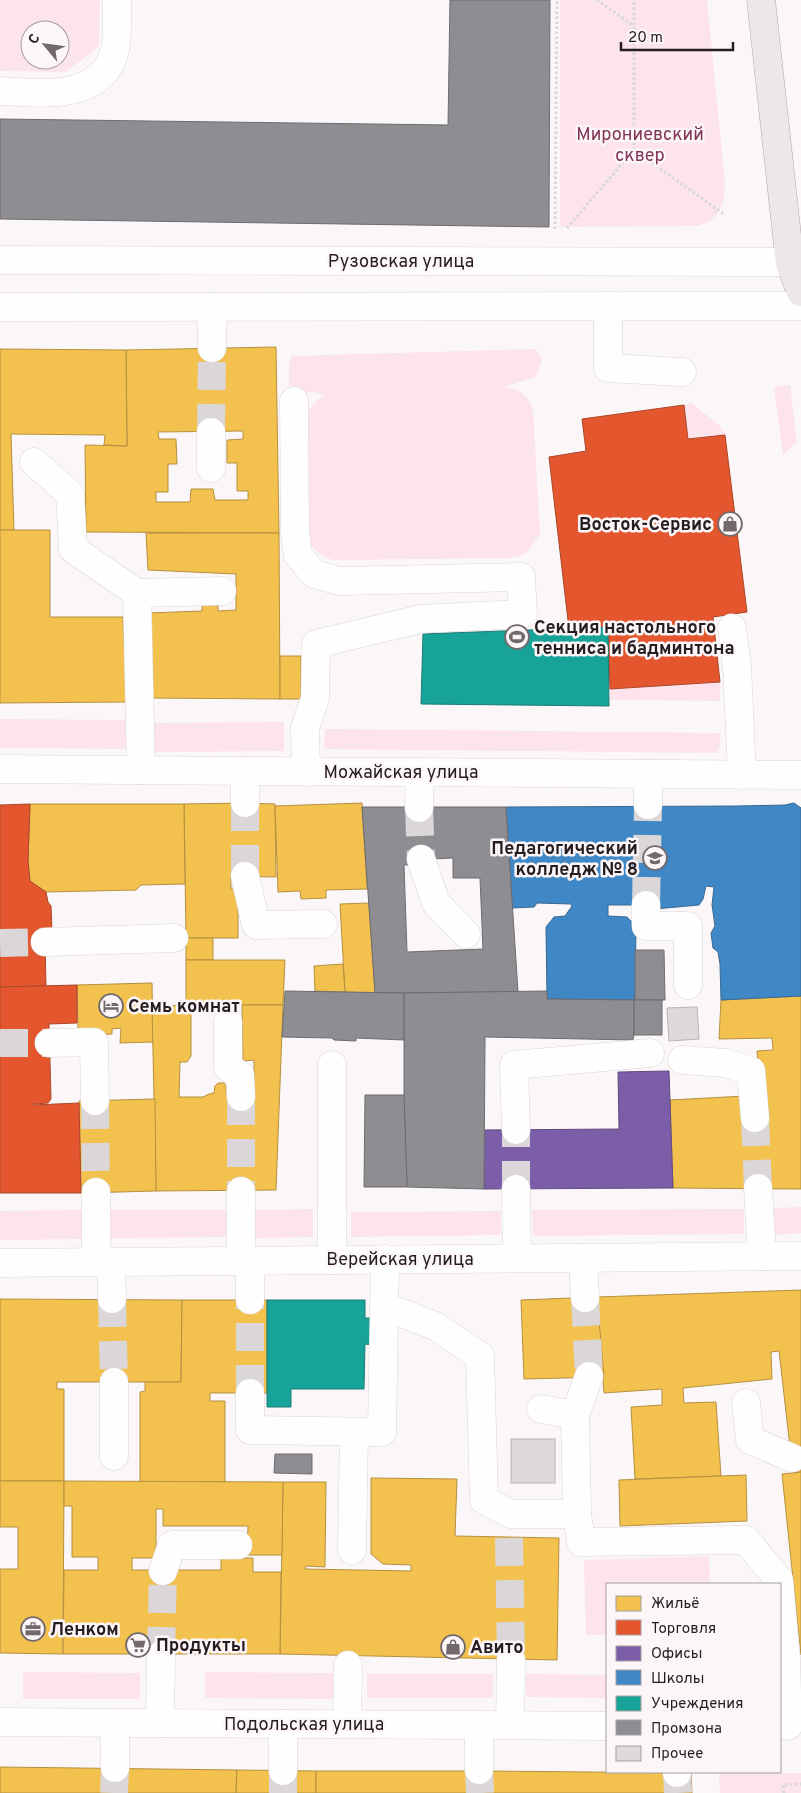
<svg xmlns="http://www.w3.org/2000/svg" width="801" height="1793" font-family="Overpass,sans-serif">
<rect width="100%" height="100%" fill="#fbf7f9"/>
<g fill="#fce3ec" fill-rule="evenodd">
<path d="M0,0h100l-1,46 -33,26 -66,-1zM30,30h30v30h-30z"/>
<path d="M560,0h147l18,182c-1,22 -4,37 -27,44l-140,1 2,-3z"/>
<path d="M536,349l6,11 -6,17 -32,10c16,2 24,8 29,23l7,124 -13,18 -10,5 -8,1 -176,2c-13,-4 -20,-9 -24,-22l-4,-110c2,-17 5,-24 20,-33l-13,-3 -10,1 -13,-7v-23l3,-7z"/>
<path d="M790,385l7,57 -14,13 -9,-68z"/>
<path d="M691,403l29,23 5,9 -37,4 -4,-34z"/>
<path d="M720,682v19l-110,-1v-11z"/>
<path d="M0,719l130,1v29l-130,-1z"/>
<path d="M284,722v29l-130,1v-29z"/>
<path d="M325,729l396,4 -1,12 -3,8 -393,-4z"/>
<path d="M801,1207v26l-26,2 -1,-27z"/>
<path d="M313,1209v28l-58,1v-28z"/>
<path d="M744,1209v25l-211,2 -1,-26z"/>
<path d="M82,1210l1,29 -83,1v-29z"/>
<path d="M110,1210h116v27l-115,1z"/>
<path d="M501,1211v24l-150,2v-25z"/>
<path d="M709,1556l1,28h-103v51h-21l-2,-75z"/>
<path d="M23,1672l117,1v26h-117z"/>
<path d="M205,1672l128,1v26l-128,-1z"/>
<rect x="367" y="1674" width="126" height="24"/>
<path d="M526,1674l81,1v23l-81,-1z"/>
<path d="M719,1773h82v20h-81z"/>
</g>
<g fill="#f2c14e" stroke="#b59040" fill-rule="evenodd">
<path d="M276,347l3,186 -193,-1 -1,-87 42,1 -1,-96zM243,431v8l-16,1v23h10v28h11v9h-33l-2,-11h-22l-1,13h-34v-10h12v-28h9l-1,-25h-17l-1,-7z"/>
<path d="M0,349l126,1 1,96 -23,-1 1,-10 -94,-1 3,96h-14z"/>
<path d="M0,530h50v87h73l4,85 -127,1z"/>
<path d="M146,533h133l1,166 -131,-1 -1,-85 54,-2v-6h16v6l18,-1v-36l-88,-4z"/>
<rect x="280" y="656" width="21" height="43"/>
<path d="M245,803l30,1 1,73 -45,-1v13h7v49h-52l-2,-134z"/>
<path d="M362,803l5,86 -41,1v8l-25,1 -1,-8 -22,1 -3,-86z"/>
<path d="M30,804h154l1,80 -44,1 -5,5 -90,2 -16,-11 -2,-20z"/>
<path d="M369,903l6,90 -30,-1 -5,-88z"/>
<rect x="186" y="938" width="27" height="22"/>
<path d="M186,960h99l-2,45h-97z"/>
<path d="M343,964l2,28 -30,-1 -1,-25z"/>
<path d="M152,983l1,59 -33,1 1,-15 -9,1v5l-23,1 -11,-6 -1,-44z"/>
<path d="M801,996v193l-128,-1 -3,-88 75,-4 17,22 -5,-67 16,-1 -1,-12 -53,1 2,-39z"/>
<path d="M191,1005v51l-4,6h-7l-1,35h24l6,-3 5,-1 1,-7 3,-3h6l2,3v8l3,2 25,1v-37l-11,1 -1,-56h41l-7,185 -120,1 -4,-185z"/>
<path d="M155,1099l1,92 -75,2 -2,-92z"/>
<path d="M801,1290v182l-8,1 -14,-122 -8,1 1,27 -89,9 1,15 32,-1 5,74 -86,3 -4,-72 31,-2v-16l-58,4 -7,-96z"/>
<path d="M597,1297l7,80 -80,2 -3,-79z"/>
<path d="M0,1299l182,1 -1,82h-124v7h7v92h-64z"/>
<path d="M182,1300h85v93h-57v8h15v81h-85v-90l5,-1v-9h36z"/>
<path d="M801,1472v183l-19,-181z"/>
<path d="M746,1475l1,46 -127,5 -1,-46z"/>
<path d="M371,1478l86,1 -2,57 104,2 -2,122 -277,-6 3,-172h43l-1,85 -19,-1 -1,3 106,2v-6l-28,-1 -12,-10z"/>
<path d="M0,1481h64l-1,173 -63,-1v-84h18v-42h-18z"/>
<path d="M64,1481l219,1 -1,73h-35l1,-29h-85v-17h-7v49h-24v12h89v-12h32v14h28l-1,82h-217l1,-84h34v-13h-26v-51h-8z"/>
<path d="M0,1767l237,3 -1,23h-236z"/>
<path d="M237,1770l79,1v22h-80z"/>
<path d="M316,1771h171l1,22h-172z"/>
<path d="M487,1771l204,2 1,20h-204z"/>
</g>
<g fill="#e4572e" stroke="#ab462a">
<path d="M684,405l4,34 37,-4 22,177 -34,5 7,65 -110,7 -2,-62 -39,2 -20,-172 37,-6 -4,-32z"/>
<path d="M30,804l-2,57 2,20 16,11 2,10 3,4 1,25 -7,11 1,44 -46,1v-182z"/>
<path d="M77,985v38l-28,1 2,75 -3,4 -15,1v1l46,-2 2,90h-81v-206z"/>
</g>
<path fill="#7b5ea7" stroke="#624a7e" d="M669,1071l4,117 -189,1v-59l135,-1 -1,-57z"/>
<path fill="#3f88c5" stroke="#386894" d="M794,803l7,5v188l-80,4 -1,-36 -2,-12 -5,-4 -2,-15 4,-7 -3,-21 2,-18 -8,-1 -3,13 -4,6 -44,4 -9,-4h-38v11l19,1 9,9 -1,74 -88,-1 -1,-72 8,-10 11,-1 7,-10 -1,-2 -34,-1 -3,4 -22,1 -6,-101 231,-1 48,-1z"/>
<g fill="#17a398" stroke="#1c7b74">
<path d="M608,627l1,79 -188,-2 2,-70z"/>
<path d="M267,1300h98v18h9v27l-9,-1 -1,45h-73v18h-24z"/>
</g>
<g fill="#8d8d92" stroke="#6e6b70" fill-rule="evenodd">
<path d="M450,0h100l-1,227 -549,-8v-100l448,6z"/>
<path d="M362,807h144l12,185 -143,1zM453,858v20h27l3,71 -76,3 -3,-87h4v-5z"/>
<path d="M635,950h29l1,50h-30z"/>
<path d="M285,991l119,2v47l-48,-2v3l-22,-1 -2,-2 -50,-1z"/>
<path d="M547,991v8l87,1v35l-1,5 -148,-3 -1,152 -77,-2 -3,-92v-102z"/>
<rect x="634" y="1000" width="28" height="35"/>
<path d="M365,1095h39l3,92h-43z"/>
<path d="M275,1454h37v20l-38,-1z"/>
</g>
<g fill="#e0d9db" stroke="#b8b2b5">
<path d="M697,1007l2,32 -30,2 -2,-33z"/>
<rect x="511" y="1439" width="44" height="44"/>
</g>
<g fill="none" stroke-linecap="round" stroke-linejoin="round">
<g stroke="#dbd6d8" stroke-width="28" stroke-dasharray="28 14" stroke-linecap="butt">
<path d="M211,432l1,-84"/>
<path d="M245,803v73"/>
<path d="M419,808l2,51"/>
<path d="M646,905l2,-100"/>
<path d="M0,943l45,-1"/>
<path d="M0,1043h49"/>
<path d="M241,1097v94"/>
<path d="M95,1101l1,91"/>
<path d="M755,1118l3,70"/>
<path d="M516,1189v-59"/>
<path d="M585,1298l4,78"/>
<path d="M112,1299l2,83"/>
<path d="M250,1393v-93"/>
<path d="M509,1538l2,122"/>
<path d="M161,1655l2,-84"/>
<path d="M479,1770l1,23"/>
<path d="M677,1773l1,20"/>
<path d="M114,1793l1,-25"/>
<path d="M283,1793v-22"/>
</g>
<g stroke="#dad4d6" stroke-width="29">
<g id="minor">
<path d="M0,91c40,2 102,11 115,-41 3,-14 2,-35 2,-50"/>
<path d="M0,260l801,2"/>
<path d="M608,306v62l74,4"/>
<path d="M0,307l801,-1"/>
<path d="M212,348v-41"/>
<path d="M294,401l1,132 3,22 16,19 26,7 181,-4 2,37 -103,5 -104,25 -1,55 -10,29 1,44"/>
<path d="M34,462l36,32 3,55 64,44 4,177"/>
<path d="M211,468v-36"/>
<path d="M137,593l85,-2"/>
<path d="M732,628l5,38 5,109"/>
<path d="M0,769l801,6"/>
<path d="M245,803v-32"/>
<path d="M648,805v-31"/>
<path d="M419,808l1,-36"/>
<path d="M421,859l15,44 30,31"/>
<path d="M245,876l11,49 67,-1"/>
<path d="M646,905v21h42v59"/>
<path d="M45,942l129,-4"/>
<path d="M228,1022v45l12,8 1,22"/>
<path d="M49,1043l45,-1 1,59"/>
<path d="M682,1060l43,3 26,8 4,47"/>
<path d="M516,1130l-2,-65 136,-12"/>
<path d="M758,1188l4,68"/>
<path d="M516,1189l1,69"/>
<path d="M241,1191v70"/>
<path d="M583,1258l2,40"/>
<path d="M332,1260v-195"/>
<path d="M111,1261l1,38"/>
<path d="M96,1262v-70"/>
<path d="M0,1263l801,-7"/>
<path d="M250,1300v-40"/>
<path d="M384,1306l51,20 45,30 4,144 27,14h66l4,28 165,-2 33,40 7,78 2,68"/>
<path d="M250,1393v37l132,2 3,-173"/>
<path d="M746,1403l4,37 42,18"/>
<path d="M541,1409l34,6 2,99"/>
<path d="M575,1415l14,-39"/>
<path d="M114,1456v-74"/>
<path d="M352,1550l2,-118"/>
<path d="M163,1571l9,-26h66"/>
<path d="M0,1722l607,4"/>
<path d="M160,1723l1,-68"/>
<path d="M347,1724l1,-59"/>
<path d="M510,1725l1,-65"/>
<path d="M115,1768v-45"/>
<path d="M479,1770v-45"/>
<path d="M283,1771v-47"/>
<path d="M677,1772v1"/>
</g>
</g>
<g stroke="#b5a7ad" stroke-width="29">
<path id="major" d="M761,0l29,263 11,29"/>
</g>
<g stroke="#d8d8d8" stroke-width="3" stroke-dasharray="2.5 2.5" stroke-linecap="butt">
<path d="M597,0l37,26"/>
<path d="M634,150v-150"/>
<path d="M567,228l67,-78 91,65"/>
<path d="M555,229l2,-229"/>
<path d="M784,1793l-1,-8 18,-1"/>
</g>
<use href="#minor" stroke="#fefefe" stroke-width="28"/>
<use href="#major" stroke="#ede7e9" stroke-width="28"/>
</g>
<defs>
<g id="shop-ring" transform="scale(1.25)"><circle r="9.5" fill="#fcf6f8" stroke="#71696c" stroke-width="1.5"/><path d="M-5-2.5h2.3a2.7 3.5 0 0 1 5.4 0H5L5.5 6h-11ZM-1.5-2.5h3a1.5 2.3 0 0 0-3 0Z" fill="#71696c"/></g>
<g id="stadium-ring" transform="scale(1.25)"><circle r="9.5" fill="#fcf6f8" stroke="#71696c" stroke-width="1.5"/><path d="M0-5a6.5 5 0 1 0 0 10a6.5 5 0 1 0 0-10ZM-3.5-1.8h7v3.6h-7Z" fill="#71696c"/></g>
<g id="university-ring" transform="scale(1.25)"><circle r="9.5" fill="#fcf6f8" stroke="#71696c" stroke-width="1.5"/><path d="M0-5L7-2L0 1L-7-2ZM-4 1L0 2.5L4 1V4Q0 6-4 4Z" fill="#71696c"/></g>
<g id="hotel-ring" transform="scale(1.25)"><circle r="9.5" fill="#fcf6f8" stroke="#71696c" stroke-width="1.5"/><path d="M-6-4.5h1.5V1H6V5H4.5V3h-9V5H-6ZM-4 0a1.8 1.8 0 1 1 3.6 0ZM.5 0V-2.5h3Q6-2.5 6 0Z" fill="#71696c"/></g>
<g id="office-ring" transform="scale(1.25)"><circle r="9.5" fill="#fcf6f8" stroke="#71696c" stroke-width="1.5"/><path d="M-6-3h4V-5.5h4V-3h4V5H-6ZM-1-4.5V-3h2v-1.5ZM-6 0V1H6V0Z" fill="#71696c"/></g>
<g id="supermarket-ring" transform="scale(1.25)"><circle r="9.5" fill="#fcf6f8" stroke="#71696c" stroke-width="1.5"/><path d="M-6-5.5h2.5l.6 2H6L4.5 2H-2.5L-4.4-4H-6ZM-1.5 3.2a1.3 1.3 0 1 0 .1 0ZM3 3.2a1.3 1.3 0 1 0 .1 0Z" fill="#71696c"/></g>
</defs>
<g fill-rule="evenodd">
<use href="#shop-ring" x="730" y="524"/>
<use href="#stadium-ring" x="517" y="637"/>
<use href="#university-ring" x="655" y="858"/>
<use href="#hotel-ring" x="111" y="1006"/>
<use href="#office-ring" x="33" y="1629"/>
<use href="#supermarket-ring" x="138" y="1645"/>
<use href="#shop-ring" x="453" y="1647"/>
</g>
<g text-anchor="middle" stroke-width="5" stroke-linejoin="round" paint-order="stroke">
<g font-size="18" fill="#803557" stroke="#fcf6f8">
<text x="640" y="140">Мирониевский<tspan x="640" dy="21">сквер</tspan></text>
</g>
<g font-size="18" fill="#261d20" stroke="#fcf6f8">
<text x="401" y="267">Рузовская улица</text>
<text x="401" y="778">Можайская улица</text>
<text x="400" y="1265">Верейская улица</text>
<text x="304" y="1730">Подольская улица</text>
</g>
<g font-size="18" font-weight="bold" fill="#261d20" stroke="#fcf6f8" text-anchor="start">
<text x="712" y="530" text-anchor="end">Восток-Сервис</text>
<text x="534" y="633">Секция настольного<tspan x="534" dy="21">тенниса и бадминтона</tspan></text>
<text x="638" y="854" text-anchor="end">Педагогический<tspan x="638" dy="21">колледж № 8</tspan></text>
<text x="128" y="1012">Семь комнат</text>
<text x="50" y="1635">Ленком</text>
<text x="156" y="1651">Продукты</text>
<text x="470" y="1653">Авито</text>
</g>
</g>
<rect x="606" y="1583" width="175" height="190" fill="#fcf6f8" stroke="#a69fa2"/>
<rect x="616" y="1596" width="25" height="15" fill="#f2c14e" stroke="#a69fa2"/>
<text x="651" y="1608" font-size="15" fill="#261d20">Жильё</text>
<rect x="616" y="1620" width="25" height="15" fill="#e4572e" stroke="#a69fa2"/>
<text x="651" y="1633" font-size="15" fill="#261d20">Торговля</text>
<rect x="616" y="1646" width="25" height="15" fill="#7b5ea7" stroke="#a69fa2"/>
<text x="651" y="1658" font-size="15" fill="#261d20">Офисы</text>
<rect x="616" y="1670" width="25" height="15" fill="#3f88c5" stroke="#a69fa2"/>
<text x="651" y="1683" font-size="15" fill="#261d20">Школы</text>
<rect x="616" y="1696" width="25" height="15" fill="#17a398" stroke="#a69fa2"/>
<text x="651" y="1708" font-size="15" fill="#261d20">Учреждения</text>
<rect x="616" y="1720" width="25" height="15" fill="#8d8d92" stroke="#a69fa2"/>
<text x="651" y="1733" font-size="15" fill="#261d20">Промзона</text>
<rect x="616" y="1746" width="25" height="15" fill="#e0d9db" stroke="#a69fa2"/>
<text x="651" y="1758" font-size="15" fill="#261d20">Прочее</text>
<g transform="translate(45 45) rotate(299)"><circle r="24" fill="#fcf6f8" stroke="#a69fa2"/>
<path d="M0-4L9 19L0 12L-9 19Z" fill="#71696c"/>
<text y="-8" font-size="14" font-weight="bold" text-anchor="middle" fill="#261d20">С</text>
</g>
<path d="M621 42v8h112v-8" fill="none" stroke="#261d20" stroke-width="2.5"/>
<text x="628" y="42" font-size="15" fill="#261d20" stroke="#fcf6f8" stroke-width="4" paint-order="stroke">20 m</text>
</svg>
